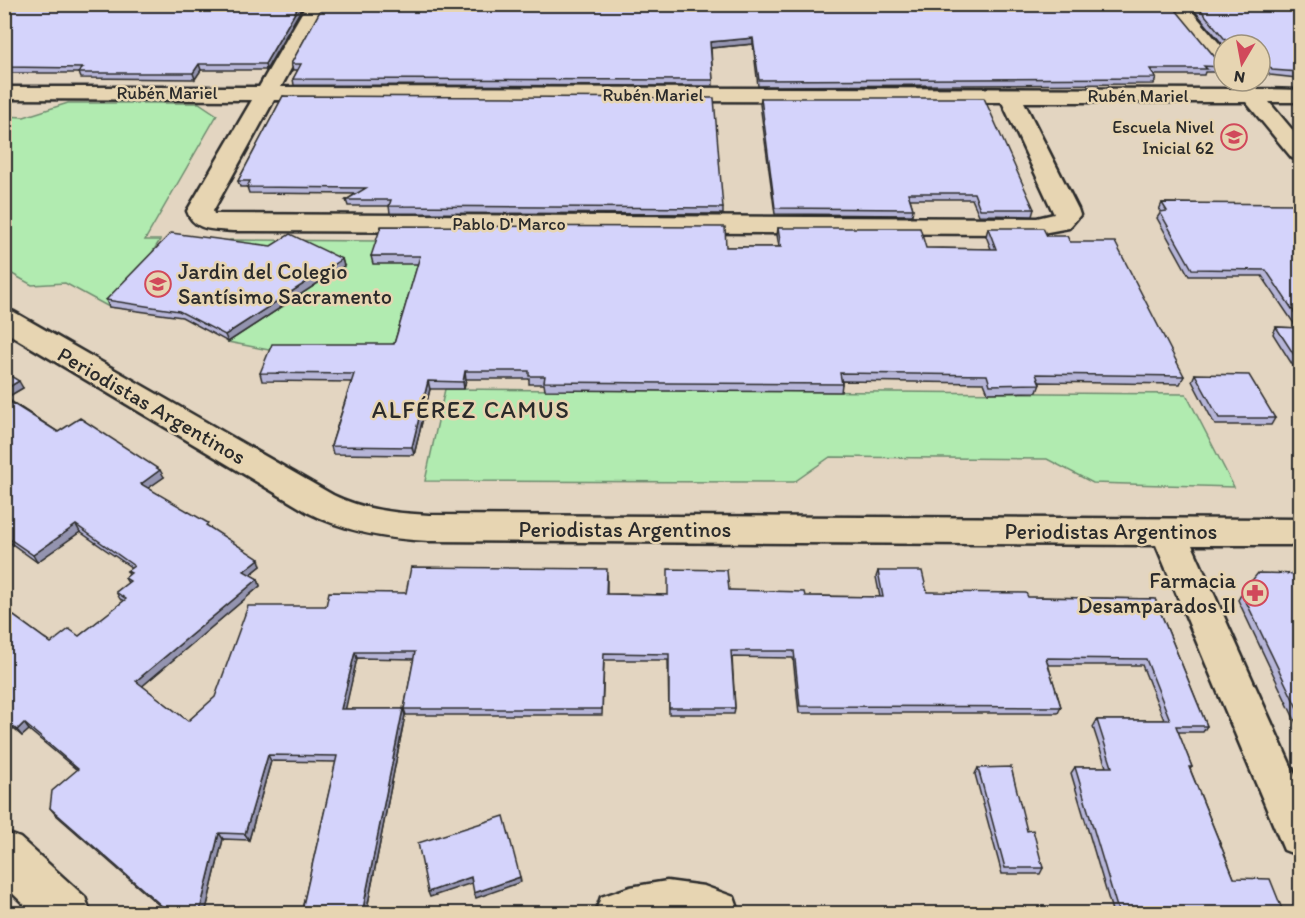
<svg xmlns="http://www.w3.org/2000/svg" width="1305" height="918" font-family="Itim,sans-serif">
<rect width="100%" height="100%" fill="#e3d5c1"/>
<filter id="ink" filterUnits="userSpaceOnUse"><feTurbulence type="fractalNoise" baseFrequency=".0167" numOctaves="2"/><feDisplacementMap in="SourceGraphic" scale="12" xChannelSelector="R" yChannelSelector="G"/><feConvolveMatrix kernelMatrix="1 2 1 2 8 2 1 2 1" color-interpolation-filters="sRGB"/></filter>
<g filter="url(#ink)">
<g fill="#b1ebb0" stroke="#6e8b6e" stroke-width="1.5">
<path d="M68,103h131l18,12 -72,125h15l-23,37 -28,30 -44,-24 -33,2 -27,-15v-154l19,1z"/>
<path d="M230,240l151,1 40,23 -25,88 -122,-1 -46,-9 116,-76 -124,-20z"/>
<path d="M445,389l741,5 48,93 -141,-4 -46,-24 -217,-2 -36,25 -369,-1z"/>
</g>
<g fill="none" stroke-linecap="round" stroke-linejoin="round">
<g stroke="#2b2b2b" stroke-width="5">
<g id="minor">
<path d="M307,4h19l-45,83 954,2 -4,-5 2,-3h18l7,8 42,1v12h-31l31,37v21l-8,-2 -46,-56h-222l54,107 2,6 -11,13 -32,6 -804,-3c-18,-2 -39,1 -46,-20l65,-111 -248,-1v-12h255zM274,100l728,2 52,112 -17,4 -823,-4 -1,-3z"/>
<path d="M1167,4h19l38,45v19l-7,-2z"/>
<path d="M4,309l10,3 319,183c31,15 62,18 96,20l871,4v26h-108l108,241v70l-16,-6 -128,-305 -727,-4c-42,-2 -82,-9 -120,-28l-305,-182z"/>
<path d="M4,832l16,6 65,59 6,17h-57l-30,-29z"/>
<path d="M667,881l37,5 30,11 6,17h-145l6,-17 29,-10z"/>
</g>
</g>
<use href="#minor" fill="#e7d5b2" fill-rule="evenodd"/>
</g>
<g fill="#b6b5d8" stroke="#2b2b2b" stroke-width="1.5">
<path d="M17,4h287l-38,66h-65l-6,9 -114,-1 -2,-5h-75v-57z"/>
<path d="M324,4l895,58 5,1v9h-19l-1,3h-50l2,3 -2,6 -396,2 -5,-42 -42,4 2,38 -419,-1 -1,-6 5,-9h-5l-2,-6z"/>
<path d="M1189,4h111v78l-3,-4 -27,-3 -2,-2h-8v-28h-36v1z"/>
<path d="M283,96l440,112v6l-333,-1 -1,-7h-41l-2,-6 10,-6 -107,-1 -2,-6h-7l-2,-6z"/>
<path d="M761,98l273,111 -2,7 -53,-1 -7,-16h-62l3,10 -1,6 -137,-1 -15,-110z"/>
<path d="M1162,203l138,3v171l-27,-43 3,-7 21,1 -35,-52h-73l-32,-58 4,-6 -2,-2z"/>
<path d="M778,228l148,20 65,1 -5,-13 2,-8 59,8 23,6 114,134 -4,8 -141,-2 1,2 -3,8 -49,1 -4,-10 -142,-2v3l-1,8 -175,-1 -121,-1 -1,-6h-15v-5h-63l-2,10h-34l-16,66 -81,-1 -2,-8 20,-64 -89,-1 -2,-8 134,-29 24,-80h-45l-2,-8 355,-9h53l-2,-12z"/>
<path d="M342,259l2,7 -116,76 -46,-25 -73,-10 -3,-7z"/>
<path d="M4,372l19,16 -17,10 52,34 106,45 -16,11 62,40 51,38 -11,9 8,4 2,7 -118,100 46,35 138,-115 80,-13 201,-18v19l61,1 61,-5 76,6 75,1 -4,-20 2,-6 49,21 101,5 127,2 52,127 -4,6h-25l14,35 -2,2 44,109 50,36h-171l-42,-141 4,-6h31l-13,-40 4,-7h67l-22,-55h-94l13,42 -3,6h-259l-6,-55 -61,-1 3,51 -1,6h-65l-1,-54h-64l-2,55h-196l-2,-6 10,-50 -57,-1 -12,51h58l2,6 -39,199h-65l35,-152 -65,-1 -22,79 -26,-1 -18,75h-36l-114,-100 -5,-6 27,-38 -48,-40 -7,6 -18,-15v-118l8,9 -2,1 41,30 28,-7 45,-35 -4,-2 -4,-7 12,-9 -3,-5 4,-3 -2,-4 5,-3 -52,-36 -43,30 -33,-24z"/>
<path d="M1195,374l80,44 -4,7h-56l-23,-44z"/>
<path d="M1300,574v157l-62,-131 4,-7z"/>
<path d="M978,768l49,63 16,37 -3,6h-38l-27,-100z"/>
</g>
<g fill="#9494b0" stroke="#2b2b2b" stroke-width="1.5">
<path d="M300,4h4l-38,66 -1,-6z"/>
<path d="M753,38v6l-43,4v-6z"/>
<path d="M199,64l2,6 -6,9 -2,-6z"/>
<path d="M342,259l2,7 -116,76 -3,-7z"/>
<path d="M465,371l1,8 -2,10 -1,-7z"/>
<path d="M19,381l4,7 -19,11v-9z"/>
<path d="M428,381l2,8 -16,66 -2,-8z"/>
<path d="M160,470l4,7 -20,14 -3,-7z"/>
<path d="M76,525l4,7 -43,30 -4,-7z"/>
<path d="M259,559l2,7 -14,11 -3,-6z"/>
<path d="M258,579l2,7 -120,102 -4,-7z"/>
<path d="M7,605l5,7 -4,3 -4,-5v-3z"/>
<path d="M355,652l2,6 -13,58 -3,-7z"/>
<path d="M403,709l2,6 -39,199h-4z"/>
<path d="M24,723l5,7 -7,6 -5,-6z"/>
<path d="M268,755l3,6 -22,79 -4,-6z"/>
<path d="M219,833l4,6 -18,75h-6z"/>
<path d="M471,877l1,6 -42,14 -2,-5z"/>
<path d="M520,877l1,5 -45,16 -2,-5z"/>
</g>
<g fill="#d4d3fb" stroke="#2b2b2b" stroke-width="1.5">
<path d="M17,4h283l-35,60h-66l-6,9h-115l5,-5 -79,-1v-51z"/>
<path d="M324,4h847l48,58 5,1v4l-20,-1 3,3h-57l6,9 -397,2 -6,-42 -43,4 3,38 -420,-1 8,-15h-10z"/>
<path d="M1196,4h104v69l-1,-1 -27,-2 -2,-3h-10v-22h-32v-2z"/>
<path d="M283,96l431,2 9,110 -334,-2 2,-6h-45l20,-12 -119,-1 3,-6h-12z"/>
<path d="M761,98h223l50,111h-54l-6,-16h-66l5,16 -138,-1z"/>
<path d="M1162,203l137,1 1,2v115l-34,-51 -74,-1 -32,-57 7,-1z"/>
<path d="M381,226l344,1 1,20h55l-3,-19h142l6,20 70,1 -8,-21h55l4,8h20l3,6h45l69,134 -148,-2 4,10 -50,1 -3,-10 -147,-2 2,11 -176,-1 -122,-1 1,-6h-16v-5h-64l-2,11 -35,-1 -16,66 -81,-1 23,-72 -94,-1 12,-29h122l26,-88h-49z"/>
<path d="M171,233l100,13 19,-12 52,25 -117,76 -46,-24 -73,-11z"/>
<path d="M1276,327l24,1v36z"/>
<path d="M4,372l15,9 -15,9z"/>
<path d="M1195,374l54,1 26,43h-56z"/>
<path d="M4,398l54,34 22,-14 80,52 -19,14 67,39 -2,2 53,34 -15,12 14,8 -122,102 52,40 27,-24 33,-91h78l3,-14 77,1 5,-26 196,2 -1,25 62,1v-26l59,1 2,20 75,2 1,4 78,1 -5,-26h44l5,21 99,1 2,4 127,2 52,127h-31l16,41h-3l45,111 36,1 14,35h-165l-44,-147h37l-15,-47h73l-24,-61 -100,-1 15,49 -261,-1 -6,-55h-63l4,57h-66v-54l-65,-1 -2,56h-198l11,-57h-60l-14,57h62l-41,205h-61l36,-158 -69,-1 -23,79 -26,-1 -20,81h-28l-121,-106 2,-17 26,-22 -54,-46 -7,7 -13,-11v-110l47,34 18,-14 10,7 47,-37 -10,-7 14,-11 -5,-3 6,-5 -4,-2 7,-5 -58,-41 -43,30 -29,-20z"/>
<path d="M1258,573l42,1v140l-58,-121z"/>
<path d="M1011,767l16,64 6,-1 10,38h-38l-27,-100z"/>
<path d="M504,816l16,61 -46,16 -3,-16 -43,15 -10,-49z"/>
</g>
</g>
<defs>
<g id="school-ring" transform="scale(1.35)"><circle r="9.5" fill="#e7d5b2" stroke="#d1495b" stroke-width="1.5"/><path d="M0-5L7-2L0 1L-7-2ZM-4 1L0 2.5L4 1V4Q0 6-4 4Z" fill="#d1495b"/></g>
<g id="pharmacy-ring" transform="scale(1.35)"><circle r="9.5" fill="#e7d5b2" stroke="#d1495b" stroke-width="1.5"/><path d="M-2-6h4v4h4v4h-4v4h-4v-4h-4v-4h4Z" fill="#d1495b"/></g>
</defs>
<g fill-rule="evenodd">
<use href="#school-ring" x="1234" y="137"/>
<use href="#school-ring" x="158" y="284"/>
<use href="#pharmacy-ring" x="1255" y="593"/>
</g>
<g text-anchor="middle" stroke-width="5" stroke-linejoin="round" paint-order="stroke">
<g font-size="18" fill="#2b2b2b" stroke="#e7d5b2">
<text x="167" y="99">Rubén Mariel</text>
<text x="653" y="101">Rubén Mariel</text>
<text x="1138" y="102">Rubén Mariel</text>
<text x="509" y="230">Pablo D' Marco</text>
</g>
<g font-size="18" fill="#2b2b2b" stroke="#e7d5b2" text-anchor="end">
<text x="1214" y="133">Escuela Nivel<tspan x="1214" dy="21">Inicial 62</tspan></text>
</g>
<g font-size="22" fill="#2b2b2b" stroke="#e7d5b2" text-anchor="start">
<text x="178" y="279">Jardin del Colegio<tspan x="178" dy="25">Santísimo Sacramento</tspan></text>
<text x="1236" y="588" text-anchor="end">Farmacia<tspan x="1236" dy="25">Desamparados II</tspan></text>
</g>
<g font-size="22" fill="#2b2b2b" stroke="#e7d5b2">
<text transform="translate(152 405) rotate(30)" y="8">Periodistas Argentinos</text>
<text x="625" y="537">Periodistas Argentinos</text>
<text x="1111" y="539">Periodistas Argentinos</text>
</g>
<g font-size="24" letter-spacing="1.5" fill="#2b2b2b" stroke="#e7d5b2">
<text x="471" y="418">ALFÉREZ CAMUS</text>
</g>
</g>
<rect width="1305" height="918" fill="none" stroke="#e7d5b2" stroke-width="24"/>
<rect x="12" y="12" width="1281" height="894" fill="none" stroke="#2b2b2b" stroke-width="2" filter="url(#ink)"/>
<g transform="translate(1242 63) rotate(190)"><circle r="28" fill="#e7d5b2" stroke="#9c917c" stroke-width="1.5"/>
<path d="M0-4.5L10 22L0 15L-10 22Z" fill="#d1495b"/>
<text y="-9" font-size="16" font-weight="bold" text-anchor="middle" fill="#2b2b2b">N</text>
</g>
</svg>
